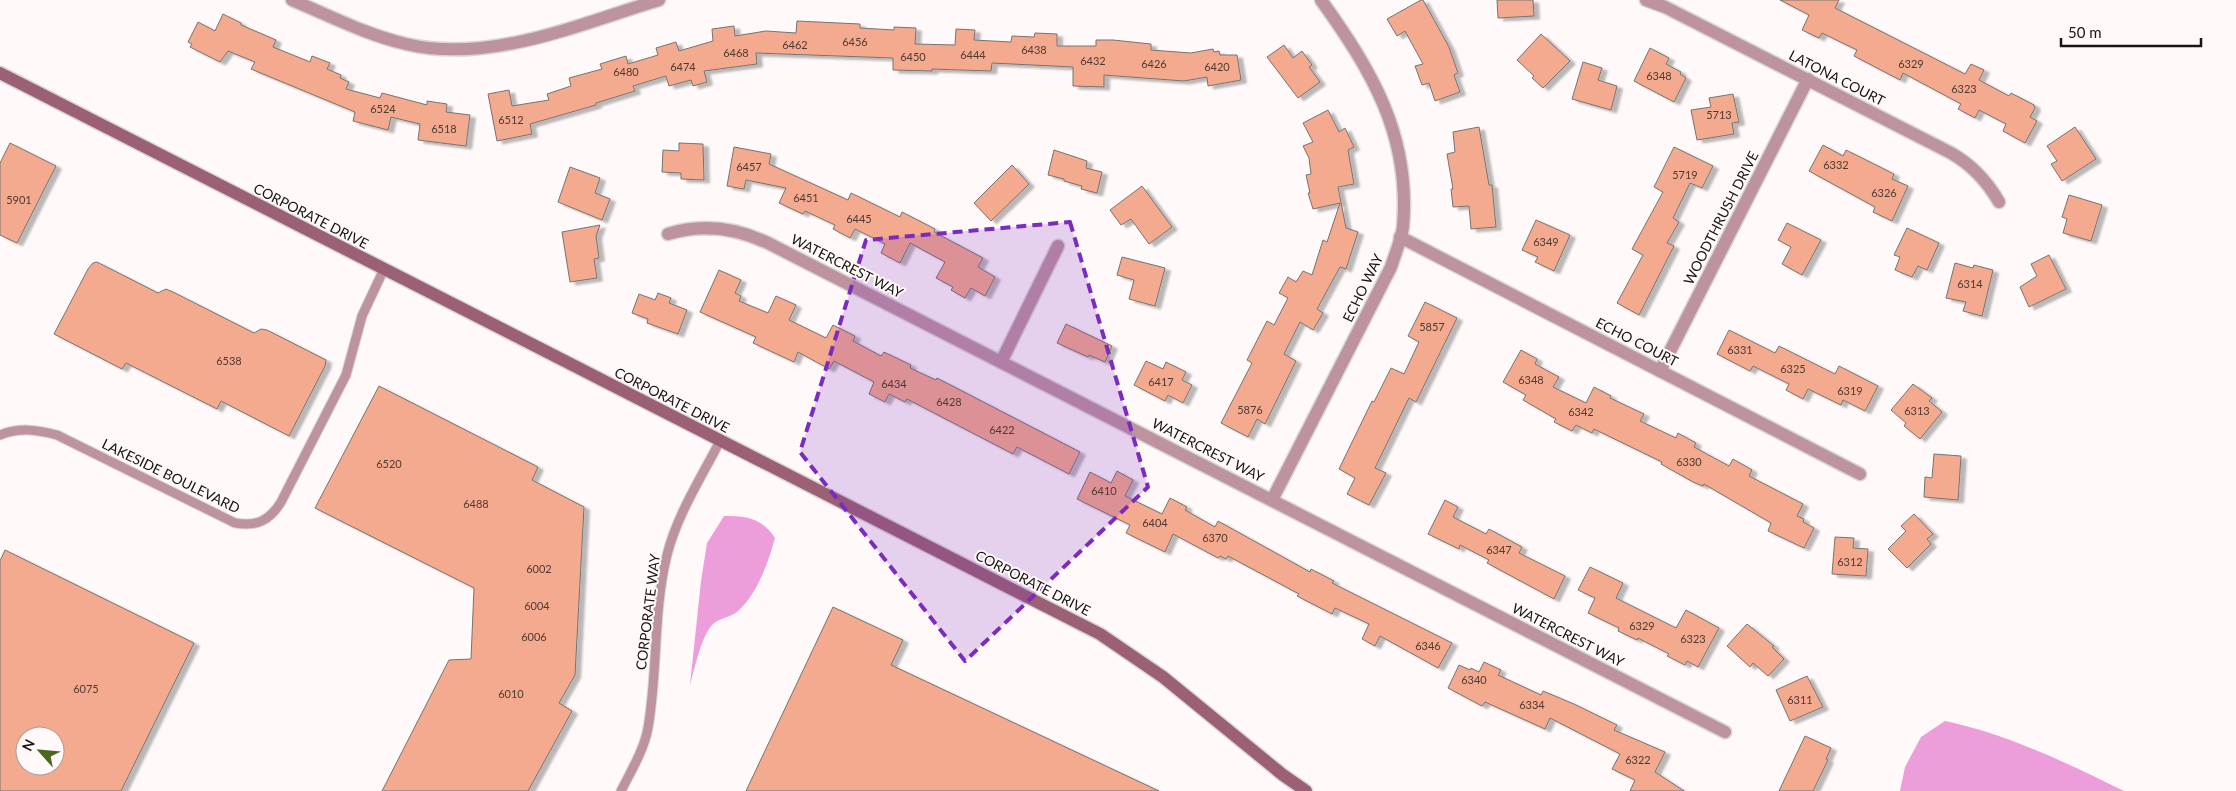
<svg xmlns="http://www.w3.org/2000/svg" width="2236" height="791" font-family="Lato,sans-serif">
<defs>
<filter id="shadow"><feDropShadow dx="5.5" dy="3" stdDeviation="1" flood-color="#0004"/></filter>
</defs>
<rect width="100%" height="100%" fill="#fff9f9"/>
<g fill="#ed9eda">
<path d="M724,516c23,0 38,2 51,22 -7,25 -18,57 -38,74 -7,5 -17,6 -24,12 -12,12 -18,44 -23,61l11,-104 6,-38z"/>
<path d="M1945,721c62,13 122,42 179,70h-224l5,-24 16,-30z"/>
</g>
<g fill="#f4aa8e" stroke="#787270" fill-rule="evenodd" filter="url(#shadow)">
<path d="M1421,0h2l26,47 9,26 -4,2 6,17 -25,9 -6,-18 -7,2 -7,-19 8,-2 -18,-33 -8,5 -10,-17z"/>
<path d="M1497,0h36l1,16 -36,2z"/>
<path d="M1780,0h59l-4,8 130,66 6,-10 13,6 -5,10 30,16 2,-3 23,12 1,3 -5,9 7,4 -12,22 -22,-12 3,-7 -27,-14 -4,8 -17,-9 3,-5 -58,-31 -3,7 -46,-24 3,-6 -35,-17 -3,5 -17,-8 7,-15z"/>
<path d="M223,14l18,9v2l35,15 -3,7 37,15 2,-6 18,7 -3,6 14,6 -1,3 9,4 -3,7 34,9 2,-5 45,12v-4l20,3 -1,8 24,3 -4,31 -48,-6 2,-16 -29,-7 -3,13 -35,-9 2,-9 -104,-43 4,-7 -27,-11 -8,11 -30,-15 2,-3 -4,-2 10,-20 17,9z"/>
<path d="M797,21l63,3v4l34,2v-3l22,1 -1,16 40,1 1,-16 19,1 -1,10 37,2 1,-6 22,1 1,-4 22,1v12h39v-6h17l38,4v6l40,3 22,-4 1,3 5,-1 1,4h17l4,25 -33,6 -1,-9 -23,4 -80,-6v12l-31,-1v-19l-81,-4 -1,8 -59,-2v2l-39,-1v-12l-137,-5 1,11 -53,7 3,11 -14,4 -2,-6 -22,6 -3,-10 -33,10 2,5 -39,12v2l-66,19 2,10 -35,7 -9,-47 21,-4 3,16 37,-6 -2,-6 24,-8 -2,-8 33,-9 -2,-5 26,-8 2,8 30,-9 -2,-7 20,-6 3,9 34,-10 -1,-12 22,-3 1,10 31,-5 30,2z"/>
<path d="M1541,34l29,27 -27,27 -11,-10 2,-2 -17,-16z"/>
<path d="M1284,45l9,13 9,-7 10,14 -3,2 11,15 -22,16 -31,-41z"/>
<path d="M1650,48l19,10 -3,6 15,8 -1,2 6,4 -12,24 -40,-21z"/>
<path d="M1583,62l19,6 -4,12 19,6 -6,24 -39,-11z"/>
<path d="M1733,94l6,28 -7,1 2,11 -37,6 -6,-30 20,-3 -2,-9z"/>
<path d="M1328,110l11,22 6,-4 9,19 -6,3 6,34 -16,3 8,41 12,4 -12,37 -6,-2 -23,42 6,4 -10,17 -13,-8 -16,32 12,7 -31,63 -8,-5 -9,18 -27,-14 31,-60 -5,-3 20,-39 7,4 14,-27 -9,-5 9,-16 8,5 7,-11 9,4 11,-35 4,2 13,-39 -27,6 -5,-16h2l-4,-18 5,-1 -2,-16 -6,-12 10,-4 -10,-19z"/>
<path d="M1479,127l10,58h3l4,42 -25,2 -2,-23 -16,1 -2,-18h2l-6,-35 8,-2 -2,-20z"/>
<path d="M2075,127l21,32 -34,22 -11,-17 6,-3 -10,-15z"/>
<path d="M10,143l46,23 -39,77 -17,-8v-72z"/>
<path d="M679,143l24,1 1,36 -23,-1v-6l-19,-1 1,-22 16,1z"/>
<path d="M1823,145l20,11 3,-6 48,24 -2,5 16,7 -16,35 -19,-9 2,-5 -66,-36z"/>
<path d="M734,147l37,7 -2,10 79,36 3,-7 49,24 2,-5 33,17 -1,3 49,26 -5,9 17,10 -10,19 -14,-8 -6,10 -14,-8 2,-3 -17,-9 9,-16 -35,-19 -10,20 -19,-10 4,-9 -30,-15 -5,9 -17,-9 2,-4 -30,-14 -2,3 -24,-11 7,-15 -40,-8 -2,9 -17,-3z"/>
<path d="M1674,147l39,19 -11,22 -12,-5 -17,35 6,4 -12,21 7,3 -35,69 -22,-12 26,-48 -11,-6 31,-57 -9,-5z"/>
<path d="M1054,150l33,11 -1,7 16,4 -5,21 -16,-4 1,-3 -18,-5v-2l-16,-4z"/>
<path d="M1012,165l17,19 -38,37 -17,-18z"/>
<path d="M570,167l30,11 -5,15 15,6 -8,21 -44,-18z"/>
<path d="M1142,186l30,41 -23,17 -18,-25 -10,6 -11,-15z"/>
<path d="M2069,195l33,10 -11,36 -28,-8 4,-14 -5,-2z"/>
<path d="M1536,220l34,15 -16,36 -19,-9 3,-5 -16,-7z"/>
<path d="M1787,223l34,17 -19,35 -20,-11 9,-17 -13,-7z"/>
<path d="M600,225l-4,11 3,22 -5,1 3,19 -27,4 -8,-50z"/>
<path d="M1907,228l32,15 -12,27 -9,-4 -6,11 -17,-7 5,-13 -6,-2z"/>
<path d="M2049,255l17,34 -37,18 -9,-20 17,-11 -6,-12z"/>
<path d="M1122,257l43,11 -10,38 -26,-7 5,-19 -17,-5z"/>
<path d="M97,262l61,31 8,-4 7,3 81,41 7,-4 6,1 59,30 -1,6 -36,70 -68,-35 -4,8 -91,-46 -4,6 -68,-35 34,-65 5,-6z"/>
<path d="M1955,263l18,5 1,-3 19,5 -11,46 -19,-5 3,-9 -20,-4z"/>
<path d="M719,270l22,10 -6,13 6,3 -2,5 29,12 8,-17 20,9 -7,15 37,18 7,-13 22,11 -2,5 28,15 3,-4 27,13 -1,3 26,12 1,-2 143,74 -11,22 -52,-27 -4,7 -106,-55 -2,3 -16,-8 -4,8 -16,-8 5,-12 -40,-21 -5,8 -31,-17 -4,10 -41,-19 3,-6 -56,-25z"/>
<path d="M658,293l13,5 -2,5 18,7 -9,24 -31,-11 1,-4 -16,-6 7,-19 16,6z"/>
<path d="M1425,302l32,16 -41,84 -7,-4 -34,70 11,5 -17,32 -22,-11 8,-16 -16,-9 33,-68 2,1 17,-34 13,6 15,-32 -11,-6z"/>
<path d="M1066,324l46,22 -7,16 -16,-7 -1,2 -31,-14z"/>
<path d="M1729,330l46,23 4,-7 56,28 4,-8 39,20 -13,25 -22,-11 -2,5 -33,-16 -5,10 -17,-9 3,-6 -36,-18 -3,5 -33,-17z"/>
<path d="M1521,350l16,9 -2,5 24,13 -6,10 33,16 8,-16 17,9 -1,2 34,16 -4,7 36,17 2,-5 18,10 -2,4 35,19 4,-7 19,11 -3,6 54,28 -6,12 7,3 -1,3 11,6 -10,20 -36,-17 3,-8 -67,-39 -1,2 -10,-4 -32,-18 1,-2 -68,-33 -2,4 -16,-8 -4,6 -18,-9 2,-3 -33,-19 3,-5 -23,-13z"/>
<path d="M1146,361l17,8 3,-7 20,10 -4,8 10,5 -9,18 -15,-8 -3,6 -31,-16z"/>
<path d="M1913,384l19,14 -3,3 13,11 -22,27 -16,-13 2,-3 -15,-13z"/>
<path d="M379,386l159,81 -6,13 52,27 -9,168 -16,28 13,8 -44,80h-146l67,-131 22,-1 3,-71 -159,-80z"/>
<path d="M1934,454l27,2 -3,44 -34,-3 1,-20 7,1z"/>
<path d="M1117,471l16,9 -8,16 37,18 8,-16 17,9 -2,3 30,17 3,-6 92,51 1,-3 23,12 -2,2 120,60 -14,25 -58,-32 -5,10 -13,-7 7,-15 -34,-16 -3,6 -35,-18 2,-2 -71,-38 -2,3 -6,-3 -2,2 -45,-24 -8,18 -39,-19 4,-8 -53,-26 13,-27 21,11z"/>
<path d="M1445,500l13,7 -5,10 33,17 3,-5 33,18 -3,6 46,23 -11,23 -67,-36 2,-3 -29,-15 -1,4 -31,-15z"/>
<path d="M1914,514l19,20 -6,5 4,5 -24,24 -19,-19 18,-18 -5,-5z"/>
<path d="M1835,537l19,1 -1,10 15,1 -2,27 -34,-2z"/>
<path d="M5,550l189,93 -73,148h-121v-230zM25,736h30v30h-30z"/>
<path d="M1590,567l33,16 -7,15 60,30 10,-18 33,18 -21,39 -11,-6 -2,4 -18,-9 2,-2 -31,-16 -1,2 -19,-9 1,-3 -31,-15 7,-15 -17,-8z"/>
<path d="M833,607l70,33 -12,25 268,126h-413z"/>
<path d="M1747,624l27,22 -2,1 12,12 -16,17 -15,-13 -3,4 -23,-21z"/>
<path d="M1484,662l17,8 -3,5 43,20 2,-4 31,13 43,21 -3,5 51,22 -10,20 29,19h-54l5,-11 -23,-11 8,-15 -70,-36 -5,11 -60,-27 -3,4 -34,-18 11,-23 11,5 1,-2 8,4z"/>
<path d="M1807,676l16,31 -33,14 -14,-31z"/>
<path d="M1805,736l26,12 -5,11 2,1 -15,31h-34z"/>
</g>
<g fill="none" stroke-linecap="round" stroke-linejoin="round">
<g stroke="#dad5d5" stroke-width="11">
<g id="lane">
<path d="M0,435c19,-8 38,-5 57,0l178,88c22,4 35,-3 46,-21l65,-127 16,-59 22,-47"/>
<path d="M621,791c10,-20 23,-41 27,-63 10,-57 5,-117 19,-173 10,-40 34,-77 53,-114"/>
</g>
</g>
<g stroke="#dad5d5" stroke-width="15">
<g id="street">
<path d="M292,0c38,16 75,35 114,44 84,20 173,-20 253,-44"/>
<path d="M1646,0l19,7 286,146c21,12 36,28 48,49"/>
<path d="M668,234c35,-11 68,-6 100,9l957,489"/>
<path d="M1400,237l460,237"/>
<path d="M1001,362l57,-116"/>
<path d="M1660,371l148,-292"/>
<path d="M1272,500l119,-233c4,-13 10,-26 12,-40 8,-91 -31,-156 -82,-227"/>
</g>
</g>
<g stroke="#dad5d5" stroke-width="15">
<path id="secondary" d="M0,73l1100,561 63,43 120,98 23,16"/>
</g>
<use href="#lane" stroke="#bd93a0" stroke-width="9"/>
<use href="#street" stroke="#bd93a0" stroke-width="12"/>
<use href="#secondary" stroke="#9b6075" stroke-width="12"/>
</g>
<path fill="#7b2cbf" fill-opacity="0.2" stroke="#7b2cbf" stroke-width="4" stroke-dasharray="10 6" stroke-linejoin="round" d="M1070,222l78,265 -183,174 -165,-209 66,-212z"/>
<g text-anchor="middle" stroke-width="4" stroke-linejoin="round" paint-order="stroke">
<g font-size="11" fill="#4f3a33">
<text x="855" y="46">6456</text>
<text x="795" y="49">6462</text>
<text x="1034" y="54">6438</text>
<text x="736" y="57">6468</text>
<text x="973" y="59">6444</text>
<text x="913" y="61">6450</text>
<text x="1093" y="65">6432</text>
<text x="1154" y="68">6426</text>
<text x="1911" y="68">6329</text>
<text x="683" y="71">6474</text>
<text x="1217" y="71">6420</text>
<text x="626" y="76">6480</text>
<text x="1659" y="80">6348</text>
<text x="1964" y="93">6323</text>
<text x="383" y="113">6524</text>
<text x="1719" y="119">5713</text>
<text x="511" y="124">6512</text>
<text x="444" y="133">6518</text>
<text x="1836" y="169">6332</text>
<text x="749" y="171">6457</text>
<text x="1685" y="179">5719</text>
<text x="1884" y="197">6326</text>
<text x="806" y="202">6451</text>
<text x="19" y="204">5901</text>
<text x="859" y="223">6445</text>
<text x="1546" y="246">6349</text>
<text x="1970" y="288">6314</text>
<text x="1432" y="331">5857</text>
<text x="1740" y="354">6331</text>
<text x="229" y="365">6538</text>
<text x="1793" y="373">6325</text>
<text x="1531" y="384">6348</text>
<text x="1161" y="386">6417</text>
<text x="894" y="388">6434</text>
<text x="1850" y="395">6319</text>
<text x="949" y="406">6428</text>
<text x="1250" y="414">5876</text>
<text x="1917" y="415">6313</text>
<text x="1581" y="416">6342</text>
<text x="1002" y="434">6422</text>
<text x="1689" y="466">6330</text>
<text x="389" y="468">6520</text>
<text x="1104" y="495">6410</text>
<text x="476" y="508">6488</text>
<text x="1155" y="527">6404</text>
<text x="1215" y="542">6370</text>
<text x="1499" y="554">6347</text>
<text x="1850" y="566">6312</text>
<text x="539" y="573">6002</text>
<text x="537" y="610">6004</text>
<text x="1642" y="630">6329</text>
<text x="534" y="641">6006</text>
<text x="1693" y="643">6323</text>
<text x="1428" y="650">6346</text>
<text x="1474" y="684">6340</text>
<text x="86" y="693">6075</text>
<text x="511" y="698">6010</text>
<text x="1800" y="704">6311</text>
<text x="1532" y="709">6334</text>
<text x="1638" y="764">6322</text>
</g>
<g font-size="14" fill="#181515" stroke="#fff9f9">
<text transform="translate(1837 78) rotate(27)" y="5">LATONA COURT</text>
<text transform="translate(311 216) rotate(27)" y="5">CORPORATE DRIVE</text>
<text transform="translate(1721 218) rotate(-63)" y="5">WOODTHRUSH DRIVE</text>
<text transform="translate(847 266) rotate(27)" y="5">WATERCREST WAY</text>
<text transform="translate(1363 288) rotate(-64)" y="5">ECHO WAY</text>
<text transform="translate(1637 342) rotate(27)" y="5">ECHO COURT</text>
<text transform="translate(672 400) rotate(27)" y="5">CORPORATE DRIVE</text>
<text transform="translate(1208 450) rotate(27)" y="5">WATERCREST WAY</text>
<text transform="translate(171 476) rotate(26)" y="5">LAKESIDE BOULEVARD</text>
<text transform="translate(1033 583) rotate(27)" y="5">CORPORATE DRIVE</text>
<text transform="translate(648 612) rotate(-83)" y="5">CORPORATE WAY</text>
<text transform="translate(1568 635) rotate(27)" y="5">WATERCREST WAY</text>
</g>
</g>
<g transform="translate(40 751) rotate(297)"><circle r="24" fill="#fff9f9" stroke="#a39e9e"/>
<path d="M0-4L9 19L0 12L-9 19Z" fill="#4a691f"/>
<text y="-8" font-size="14" font-weight="bold" text-anchor="middle" fill="#181515">N</text>
</g>
<path d="M2061 38v8h140v-8" fill="none" stroke="#181515" stroke-width="2.5"/>
<text x="2068" y="38" font-size="15" fill="#181515" stroke="#fff9f9" stroke-width="4" paint-order="stroke">50 m</text>
</svg>
